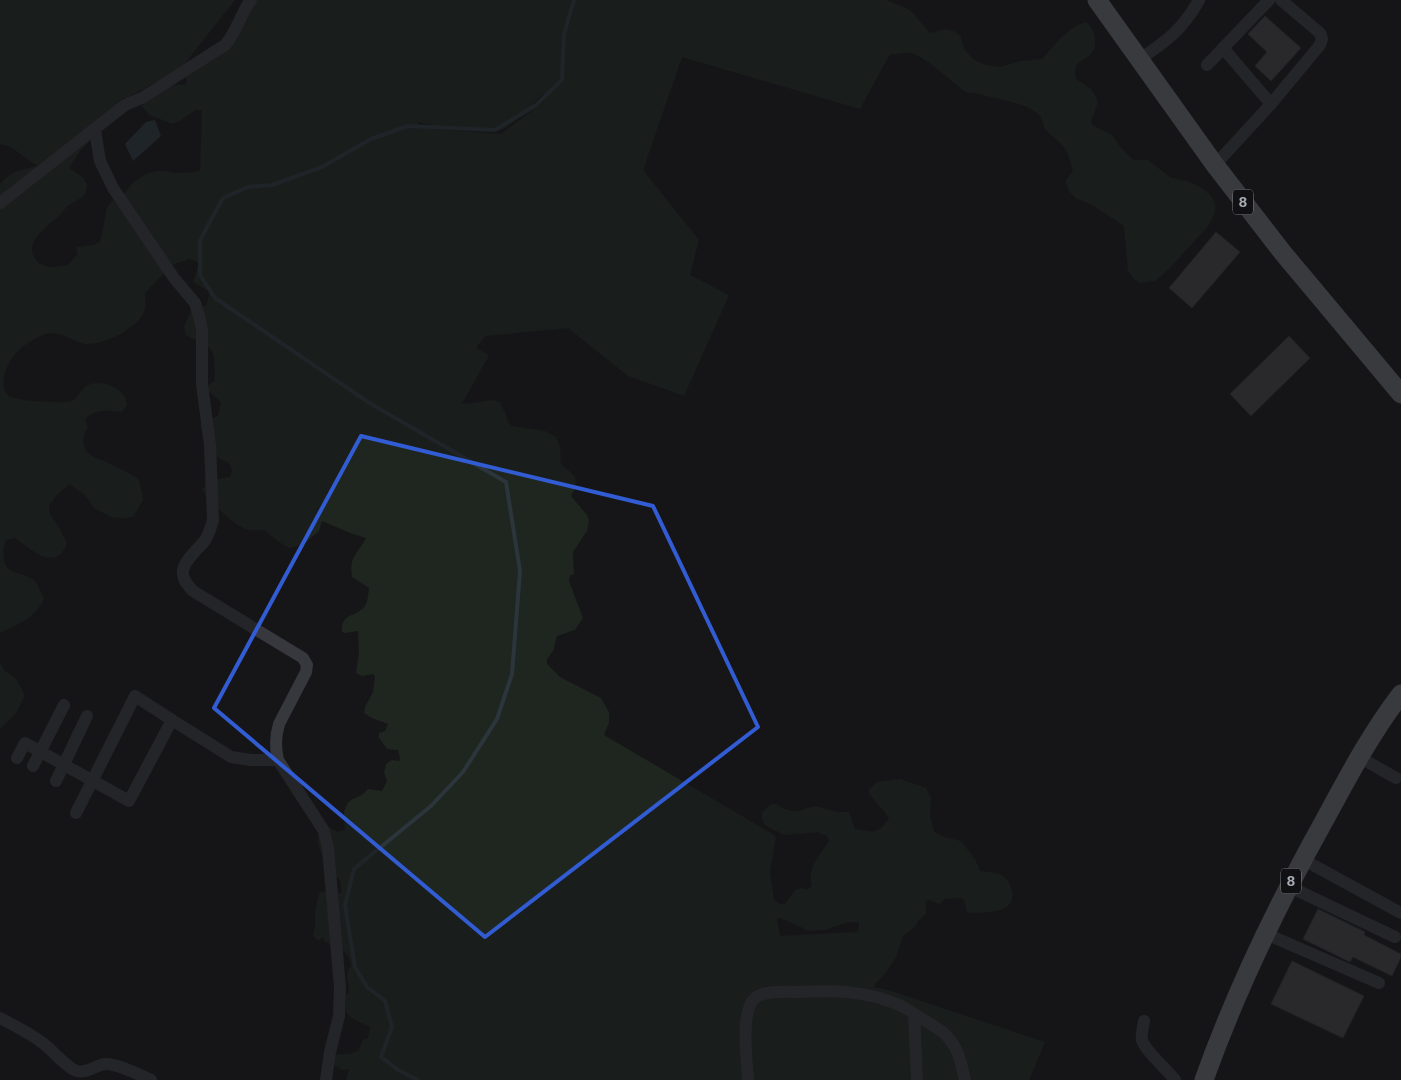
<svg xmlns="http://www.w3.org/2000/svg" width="1401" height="1080" font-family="Helvetica,sans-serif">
<rect width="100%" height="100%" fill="#161618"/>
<g fill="#1e261f" fill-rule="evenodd">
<path d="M0,0h235l-53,67 -55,31h-4l-27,26 -8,19 -8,8 -11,17 15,10 3,8c-1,3 -1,6 -2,8 -4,5 -11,8 -16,11 -4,3 -7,8 -11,12 -11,9 -36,26 -22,43 9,10 20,7 32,5l10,-11 -2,-4 1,-3 17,-2 6,-3 7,-34 5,-7 10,-3c8,-14 20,-26 38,-27 6,0 13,2 20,2 6,0 13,-1 20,-2l2,-61h-7l-14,10 -8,4 -24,-9 -7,-9c13,-12 25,-23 43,-21l2,-5 -2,-9 39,-29 20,-42h642l20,8 6,4 18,21 16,-4 8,2 7,6 3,12 10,11 11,5 15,2 21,-6 22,-2c10,-13 26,-33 43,-37 6,5 8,9 9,17 0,3 0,6 0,8 -5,15 -25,11 -19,32l15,10 6,10 1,3 -7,19 1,4 20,10 9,13 12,12h15l23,18 16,3 15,7 9,8 4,7v9l-6,13 -41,45 -13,11 -15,2 -7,-5 -5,-7 -4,-45 -30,-20 -18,-8 -7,-7 -3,-8v-3l7,-9c-3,-10 -5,-21 -13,-28 -4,-5 -10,-8 -14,-13 -3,-4 -3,-10 -6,-14 -13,-14 -44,-17 -61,-22 -5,-2 -10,0 -15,-3 -12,-9 -40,-36 -54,-38 -7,-1 -13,2 -20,1l-30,55 -178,-52 -39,113 56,70 -9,35 39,20 -45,101 -56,-20 -60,-48 -83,8 -9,12 13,7 -27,49h4l27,-4 6,2 6,10 3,10 4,4 33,5 11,6 4,11 1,16 14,12 1,11 -5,9 16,19 2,6 -2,10 -14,21 1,22 -4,2 -1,5 14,37 -8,12 -18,6 -4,15 -6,8v5l13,13 41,21 8,14v11l-5,12 172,101 -6,36 4,28 6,4h5l10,-14 8,-2 3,2 6,-4c-6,-17 8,-31 17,-45l-2,-5 -10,-4 -33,3 -19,-10 -3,-6v-6c15,-18 15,-4 30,-2 7,2 12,-3 19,-4 9,-2 17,4 26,5 4,0 8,0 12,0l6,17c18,3 23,6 34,-11 -6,-10 -15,-16 -21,-27l9,-9 23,-3 26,9 5,10 -1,18 4,16 10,5 17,4 14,18 5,12c8,1 16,1 23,5 9,7 14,24 3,31 -12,7 -26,5 -39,6l-3,-13 -3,-2 -16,1 -6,5 -9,-4 -4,1v13l-8,7 -3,6 -12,9 -7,21 -11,17 -9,9 -2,4 14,3 157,52 -16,38h-683l3,-11 -7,1 -8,-5 1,-10 18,-2 6,-3 4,-10 5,-2 2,-11 -20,-10 -4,-5v-16l3,-4 -2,-19 4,-8 -2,-8 -7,-8 -18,-8v-3l-7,2 -4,-6c3,-6 2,-10 2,-17 0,-8 2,-17 5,-25 7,-2 13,2 21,1 1,-16 -3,-16 -16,-24l2,-5c-7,-13 -15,-27 -2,-39l13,7 7,-2c-1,-12 -4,-26 10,-32 6,-2 8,-4 13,-9l14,2 5,-10 -3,-8 2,-9 6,-4 7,1 1,-3 -2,-8 -11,-1 -8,-11v-5l6,-2 3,-7 -16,-6 -8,-5 1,-6 8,-15 2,-15 -2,-3 -11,2 -6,-3 3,-21 -1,-21 -13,2 -3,-1c-1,-18 11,-15 19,-22 7,-5 7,-15 8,-22l-17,-11c-3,-21 5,-22 14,-39l-16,-5 -28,-12 -3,10 -15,13 -14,4 -8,-4 -18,-14c-5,0 -11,1 -16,0 -17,-6 -34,-26 -46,-40 7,-10 17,-11 28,-13l2,-7 -3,-7 -16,-8 -1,-16 -12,-12 5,-5 13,-6 3,-14 -14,-12 3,-6 5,-3 -1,-25 -3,-7 -25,-14 -2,-8 9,-21h13l4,-14 -17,-10 6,-18 -1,-2 -9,-3 -17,6 -27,28c0,5 1,11 0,15 -3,19 -41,37 -59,36 -12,-2 -23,-12 -36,-11 -5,0 -9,3 -14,5 -18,9 -36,29 -32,51 2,4 4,7 7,8 9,4 53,7 61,4 6,-3 8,-10 13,-14 11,-9 33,-2 40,10 1,2 1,5 2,8l-5,7c-16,-1 -24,-4 -37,7l3,8c-5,7 -7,17 -1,25 5,5 12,7 17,9 12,6 25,11 35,19l4,20 -10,17 -11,1 -11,-1 -17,-9 -9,-13 -16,-11 -15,14 -5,8 1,8 10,15 7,15c-13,29 -34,6 -52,-6l-9,2c-3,8 -3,12 -2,20 1,15 22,12 31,21 4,5 6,12 9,18 -10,20 -26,25 -44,34v-449c15,-15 18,-13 37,-18l-26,-19 -11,-3zM543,94l4,3 -5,6 -41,31 -83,-6v-6c17,4 72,14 87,6 14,-9 26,-23 38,-34zM777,918h4l28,13 16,-1 23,-8h11v6l-2,4 -77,4z"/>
<path d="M0,662l4,8 12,9 9,16 -9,18 -16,16z"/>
</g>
<path fill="#2c353c" d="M155,120l6,16 -28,25 -8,-17 21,-22z"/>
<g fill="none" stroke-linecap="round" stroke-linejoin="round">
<path stroke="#2c353c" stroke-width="4" d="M418,1080l-20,-10 -17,-13 11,-30 -7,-26 -18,-14 -12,-20 -10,-62 9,-36 77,-63 32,-34 34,-53 15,-45 8,-103 -14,-89 -135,-78 -156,-106 -15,-23v-35l23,-42 25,-11 24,-2 50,-18 49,-28 37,-13 87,4 41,-25 26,-25 2,-46 10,-34"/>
</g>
<g fill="#404145" stroke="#303034">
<path d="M1265,16l36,32 -30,33 -16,-15 12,-14 -19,-18z"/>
<path d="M1216,232l24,20 -48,56 -23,-20z"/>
<path d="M1289,336l21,22 -59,58 -21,-22z"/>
<path d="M1318,909l47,23 -1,3 37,19v3l-9,19 -39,-19 -3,5 -47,-23z"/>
<path d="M1292,961l72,35 -21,42 -72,-34z"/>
</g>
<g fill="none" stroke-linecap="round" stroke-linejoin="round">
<g stroke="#37383d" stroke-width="12">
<path d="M1223,48l48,56"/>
<path d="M1140,59c27,-18 43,-30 59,-59"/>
<path d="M1207,65l62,-65"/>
<path d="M95,130l5,31 13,27 61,90 21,25 4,13 3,14v54l8,61 3,75c-2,7 -4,13 -7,19 -7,10 -25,23 -23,35 0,7 6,12 10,17l110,67 4,7 -1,7 -27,52c-4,13 -4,23 -1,36l46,71 4,17 12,140 -1,28 -9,36 -4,28"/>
<path d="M1215,165l56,-61 49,-59 2,-6 -2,-6 -39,-33"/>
<path d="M0,203l125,-98 17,-7 83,-53c12,-13 15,-31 26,-45"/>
<path d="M1359,757l37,21"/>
<path d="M17,758l8,-15 104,58 43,-81 59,37 20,3h27"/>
<path d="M33,766l31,-61"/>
<path d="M56,781l31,-65"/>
<path d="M76,813l59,-117 37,24"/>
<path d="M1302,859l99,54"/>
<path d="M1288,886l107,51"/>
<path d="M1264,933l115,50"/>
<path d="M914,1014l3,66"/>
<path d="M0,1018c15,8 30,15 44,26 9,7 23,24 33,27 11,3 19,-7 30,-7 11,0 33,11 44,16"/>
<path d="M1144,1021c-1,6 -3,13 -2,19 3,11 26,30 33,40"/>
<path d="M748,1080c-1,-19 -8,-69 7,-82 9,-8 33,-6 45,-6 35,-2 69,-1 101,14 8,4 15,9 23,14 10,6 23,13 29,24 7,10 9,24 12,36"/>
</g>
<g stroke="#63666e" stroke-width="19">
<path d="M1097,0l118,165 68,88 118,141"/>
<path d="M1204,1080c32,-90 74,-176 120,-259 24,-44 47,-88 77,-127"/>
</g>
</g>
<path d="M0 0H1401V1080H0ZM361,436l292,70 105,221 -273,210 -271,-229z" fill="#161618" fill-opacity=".55" fill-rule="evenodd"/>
<path fill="none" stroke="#325cd3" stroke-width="4" stroke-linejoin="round" d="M361,436l292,70 105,221 -273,210 -271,-229z"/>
<g text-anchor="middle" stroke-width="5" stroke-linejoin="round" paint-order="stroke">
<g fill="#111113" stroke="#7b7e86" stroke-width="1">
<rect x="1233" y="189.5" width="20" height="25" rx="4"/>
<rect x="1281" y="868.5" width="20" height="25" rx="4"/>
</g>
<g font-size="15" font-weight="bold" fill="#a8adb8">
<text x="1243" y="207">8</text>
<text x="1291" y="886">8</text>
</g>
</g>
</svg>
